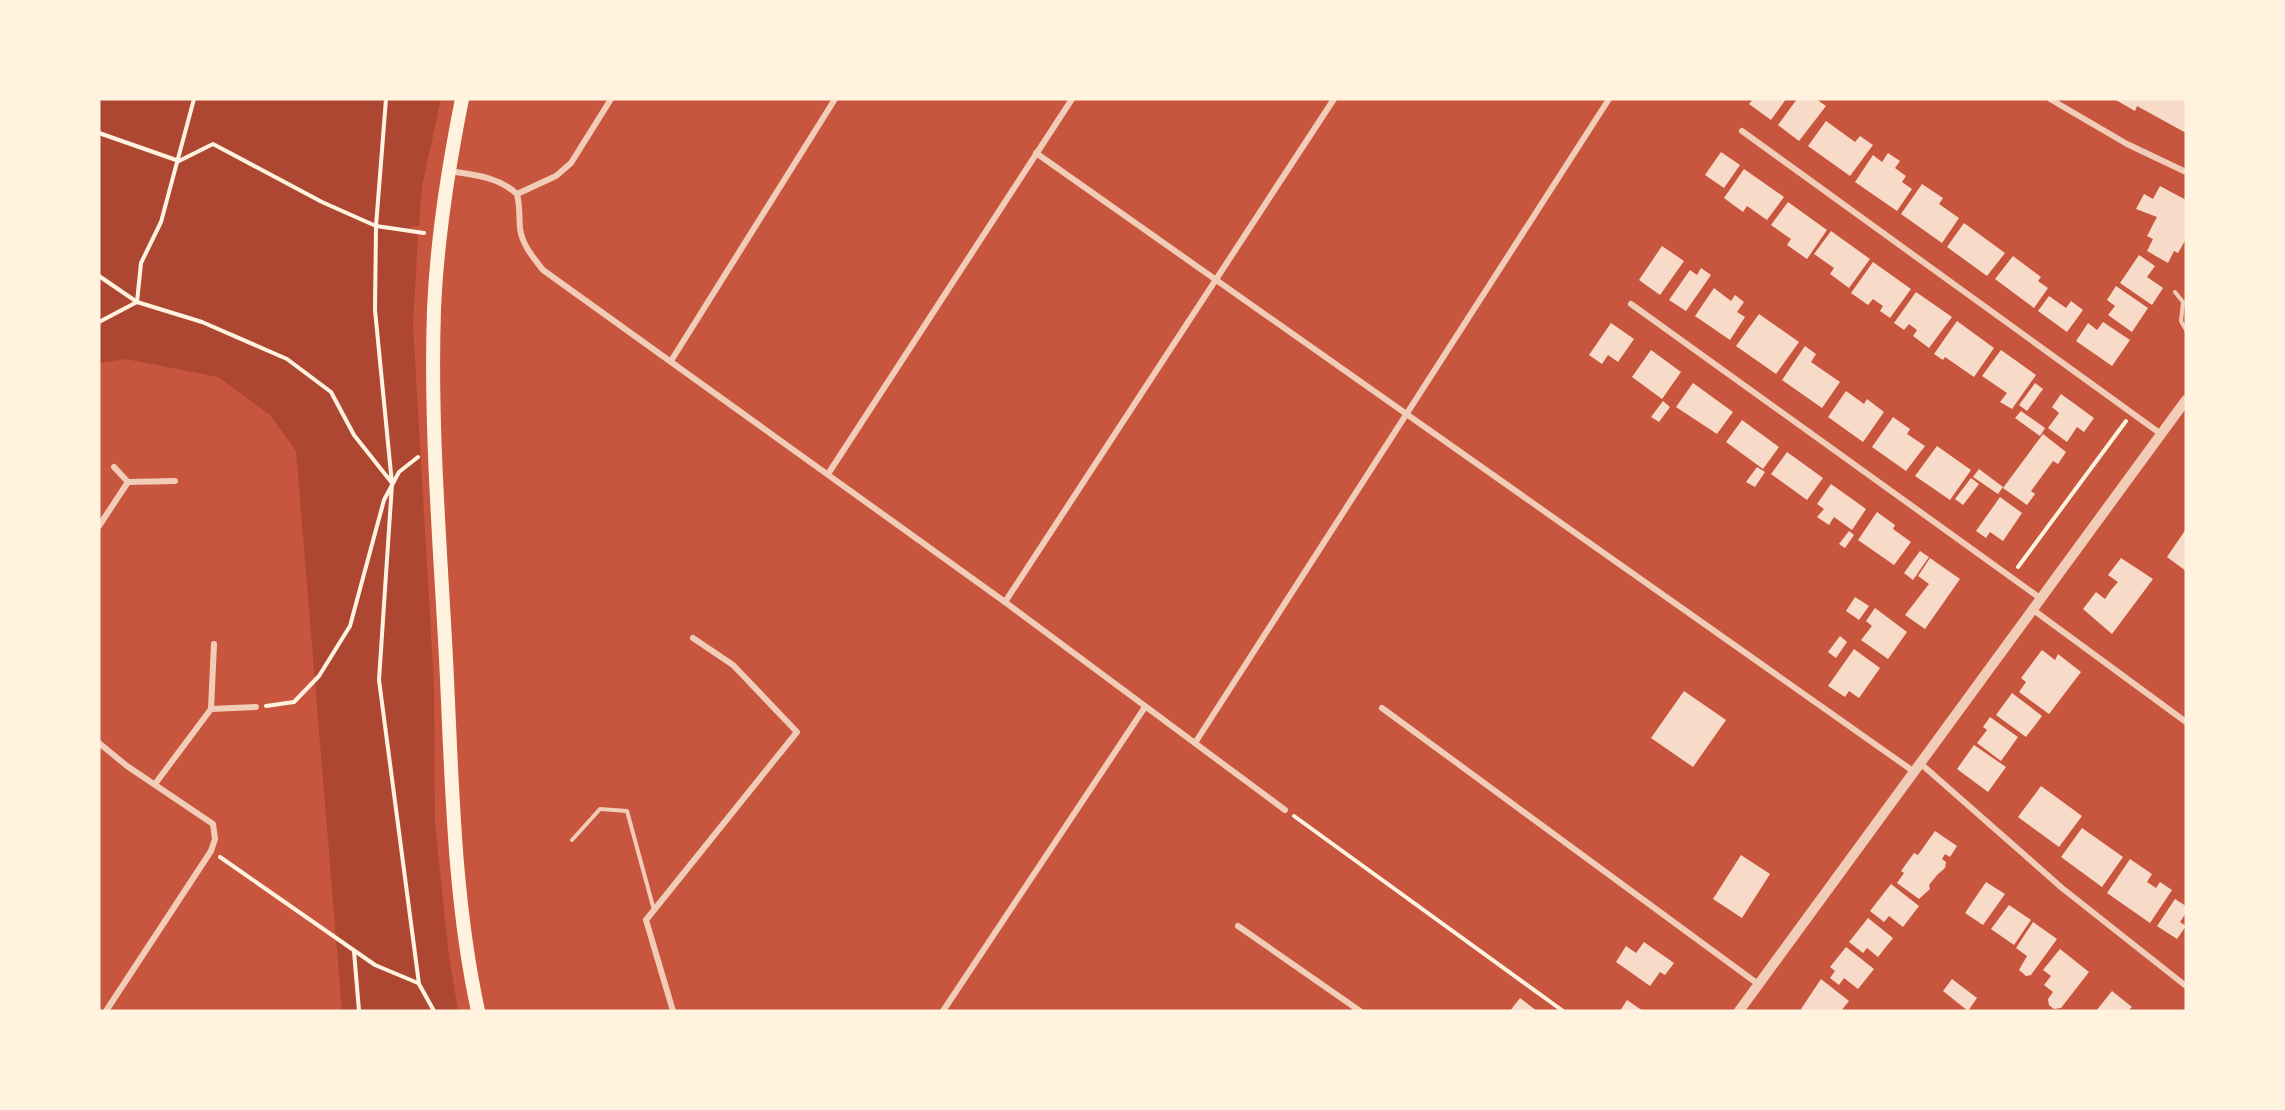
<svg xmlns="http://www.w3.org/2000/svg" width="2285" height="1110" font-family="'Golos Text',sans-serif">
<rect width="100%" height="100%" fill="#c8553d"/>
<path fill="#ae4732" d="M99,99h342l-19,88 -3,39 -9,1 8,10 -5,88 21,360 1,139 14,132 9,55h-116l-46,-560 -26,-36 -52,-38 -92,-18 -27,4z"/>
<g fill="#f7dbc8">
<path d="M1753,99h33l-15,21 -22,-16z"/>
<path d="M1797,99h19l10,7 -27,35 -21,-16z"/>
<path d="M2114,99h72v34l-49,-27 -2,5z"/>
<path d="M1826,121l29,21 5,-6 13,9 -23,31 -42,-30z"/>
<path d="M1721,152l19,13 -16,23 -19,-13z"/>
<path d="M1888,153l12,8 -5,7 11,8 -4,6 10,7 -15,22 -42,-29 18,-27 9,7z"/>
<path d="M1744,169l40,28 -17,23 -20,-14 -4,6 -19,-14z"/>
<path d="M1922,184l21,14 -4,6 20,14 -17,25 -41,-29z"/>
<path d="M2160,186l26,14v39l-8,14 -4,-2 -6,12 -21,-12 6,-12 -6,-3 10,-19 -21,-8 8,-15 9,5z"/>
<path d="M1788,202l39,28 -20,29 -20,-14 4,-6 -20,-14z"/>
<path d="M1964,223l41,30 -18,23 -40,-29z"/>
<path d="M1831,231l39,28 -21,29 -19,-14 4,-6 -20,-14z"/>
<path d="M1662,246l22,15 -24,34 -21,-15z"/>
<path d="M2139,255l16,11 -8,11 16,11 -11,17 -32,-22z"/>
<path d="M2013,256l28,21 -3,4 10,7 -14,20 -39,-29z"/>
<path d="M1873,262l38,27 -21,29 -10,-7 3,-5 -10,-7 -5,6 -17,-12z"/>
<path d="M1701,268l10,7 -25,36 -17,-11 21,-30 7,5z"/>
<path d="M2116,286l32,22 -16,24 -24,-17 7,-9 -8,-6z"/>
<path d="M1714,288l17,13 4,-6 9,7 -7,10 8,5 -15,23 -35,-24z"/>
<path d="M1916,292l36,25 -23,31 -16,-12 4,-6 -8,-6 -5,6 -10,-7z"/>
<path d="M2049,296l17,12 5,-7 12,9 -16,22 -29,-21z"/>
<path d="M1759,314l40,28 -23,32 -40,-28z"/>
<path d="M1957,321l37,27 -20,29 -29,-20 -2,3 -9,-6z"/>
<path d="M2103,322l27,18 -18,26 -36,-25 12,-18 9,7z"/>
<path d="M1611,323l23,16 -16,23 -10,-7 -6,9 -13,-9z"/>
<path d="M1805,346l11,8 -5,8 29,20 -18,26 -40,-28z"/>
<path d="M1651,350l30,22 -19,27 -30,-22z"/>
<path d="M2001,350l35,25 -24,34 -12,-7 7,-9 -25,-17z"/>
<path d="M1693,383l40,29 -16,22 -41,-27z"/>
<path d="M2035,383l8,6 -16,22 -8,-6z"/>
<path d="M1846,391l18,13 3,-5 17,13 -21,30 -35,-25z"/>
<path d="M2061,394l33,24 -10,14 -7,-5 -10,15 -19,-14 11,-15 -7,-6z"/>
<path d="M1663,401l7,6 -11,15 -8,-5z"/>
<path d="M2021,411l24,17 -5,8 -25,-18z"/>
<path d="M1893,417l17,12 -3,5 18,12 -19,25 -34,-24z"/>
<path d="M1742,420l37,27 -16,22 -37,-27z"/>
<path d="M2043,434l23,18 -8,12 -5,-3 -22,30 4,3 -8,11 -24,-17z"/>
<path d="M1937,446l34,24 -21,30 -35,-24z"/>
<path d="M1787,452l36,26 -16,22 -36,-26z"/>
<path d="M1757,467l8,5 -10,15 -9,-5z"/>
<path d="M1979,469l24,18 -5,7 -25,-17z"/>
<path d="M1971,478l8,6 -16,21 -8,-6z"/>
<path d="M1831,484l35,25 -14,21 -18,-13 -5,8 -12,-8 7,-8 -7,-5z"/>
<path d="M2000,497l22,16 -19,28 -13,-9 -4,6 -10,-7z"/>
<path d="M1877,512l18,13 -2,4 18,13 -17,23 -36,-25z"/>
<path d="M2186,529v42l-19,-14z"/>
<path d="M1849,531l5,4 -9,13 -6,-4z"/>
<path d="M1920,551l9,6 -16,23 -9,-7z"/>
<path d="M1930,558l30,21 -35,50 -20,-14 24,-31 -11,-8z"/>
<path d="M2121,558l32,21 -41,55 -29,-25 13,-17 9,7 6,-9 7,-8 -10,-7z"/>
<path d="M1855,597l14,9 -10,14 -13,-9z"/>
<path d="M1875,608l32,24 -19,27 -27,-19 11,-14 -6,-5z"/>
<path d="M1840,636l7,6 -11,16 -8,-6z"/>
<path d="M1854,649l26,19 -21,30 -10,-7 -4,6 -17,-11z"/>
<path d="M2042,650l13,10 3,-6 23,18 -32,42 -30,-22 7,-10 -5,-4z"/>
<path d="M1684,691l42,29 -33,47 -42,-29z"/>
<path d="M2012,693l30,23 -16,21 -30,-22z"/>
<path d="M1990,717l28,20 -17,24 -24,-18 10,-13 -4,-3z"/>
<path d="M1974,745l32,22 -18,25 -31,-23z"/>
<path d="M2041,786l41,30 -23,31 -41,-30z"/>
<path d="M2082,828l41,29 -21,30 -41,-30z"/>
<path d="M1935,831l22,15 -7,11 -5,-3 -3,5 4,3 -1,6 -8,7 -8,10 1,4 -11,10 -22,-16 7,-10 -3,-2 13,-18 4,2z"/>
<path d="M1741,855l29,19 -28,44 -29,-19z"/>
<path d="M2130,859l22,15 -5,8 9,6 4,-6 12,8 -22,33 -43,-30z"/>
<path d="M1986,882l19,12 -22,31 -18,-12z"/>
<path d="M1891,884l28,22 -16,21 -14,-11 -5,6 -14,-11z"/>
<path d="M2175,899l11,7v7l-6,9 6,4 -9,13 -20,-13z"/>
<path d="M2009,905l22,15 -17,25 -23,-16z"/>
<path d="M1868,918l25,20 -15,19 -11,-9 -4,5 -14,-11z"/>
<path d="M2033,922l24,17 -26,36 -5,1 -7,-6 8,-14 -11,-8z"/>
<path d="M1644,942l30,21 -9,12 -5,-3 -10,14 -34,-24 10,-16 10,7z"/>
<path d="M1846,947l28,22 -16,20 -14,-11 -5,7 -9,-7 5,-7 -5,-4z"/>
<path d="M2060,949l29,23 -28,36 -7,1 -5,-4 -1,-6 5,-7 -9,-7 7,-9 -8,-6z"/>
<path d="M1821,979l28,22 -8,10h-37l-3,-2z"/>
<path d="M1952,979l25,19 -9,13 -25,-20z"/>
<path d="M2112,991l20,16 -4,4h-32z"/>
<path d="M1520,998l17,13h-27z"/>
<path d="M1627,1000l16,11h-23z"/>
</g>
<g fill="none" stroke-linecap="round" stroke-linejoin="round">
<g stroke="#fff3e0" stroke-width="4">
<path d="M386,99l-10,127 -1,84 17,174 -13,196 40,304 15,27"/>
<path d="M99,133l80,28 34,-17 109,58 54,24 48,7"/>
<path d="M99,276l38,26 65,20 85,37 44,33 23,43 38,48"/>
<path d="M99,322l38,-20 4,-39 20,-41 33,-123"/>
<path d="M2018,567l108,-146"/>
<path d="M266,706l28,-4 25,-26 31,-50 34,-126 15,-28 19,-15"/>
<path d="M1294,816l269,195"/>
<path d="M220,857l155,108 43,18"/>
<path d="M354,951l5,60"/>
</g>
<g stroke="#f1ccb7" stroke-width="4">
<path d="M2175,292l8,10 -2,19 5,9"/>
<path d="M572,840l28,-31 27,2 27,99"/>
</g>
<g stroke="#f1ccb7" stroke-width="6">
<path d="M2050,99l77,45 59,28"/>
<path d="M1742,131l419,303"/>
<path d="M1036,153l877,618"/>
<path d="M449,171c25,4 48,5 68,23l39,-18 15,-13 40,-64"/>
<path d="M517,194c3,12 2,22 3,34 2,17 13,29 23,42l462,332 280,208"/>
<path d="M1631,304l409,294"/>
<path d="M671,361l164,-262"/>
<path d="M114,467l14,15"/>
<path d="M828,474l244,-375"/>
<path d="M99,526l29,-44 47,-1"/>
<path d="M1005,602l329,-503"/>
<path d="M2032,609l154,113"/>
<path d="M1382,708l376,276"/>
<path d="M211,709l45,-2"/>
<path d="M99,743l28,23 86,58 2,15 -4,12 -105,160"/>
<path d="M1195,743l414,-644"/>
<path d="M1920,763l142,125 124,98"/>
<path d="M155,784l56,-75 3,-65"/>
<path d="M1238,926l122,85"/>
<path d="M673,1011l-27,-91 151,-188 -64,-67 -40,-27"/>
<path d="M943,1011l202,-304"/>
</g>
<path stroke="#f1ccb7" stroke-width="10" d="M1739,1011l447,-611"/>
<path stroke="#fff3e0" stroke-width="14" d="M462,99c-14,70 -25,139 -28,210 -4,116 6,234 12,350 6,117 7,237 32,352"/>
</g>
<rect width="2285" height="1110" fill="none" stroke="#fff3e0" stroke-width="201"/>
</svg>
